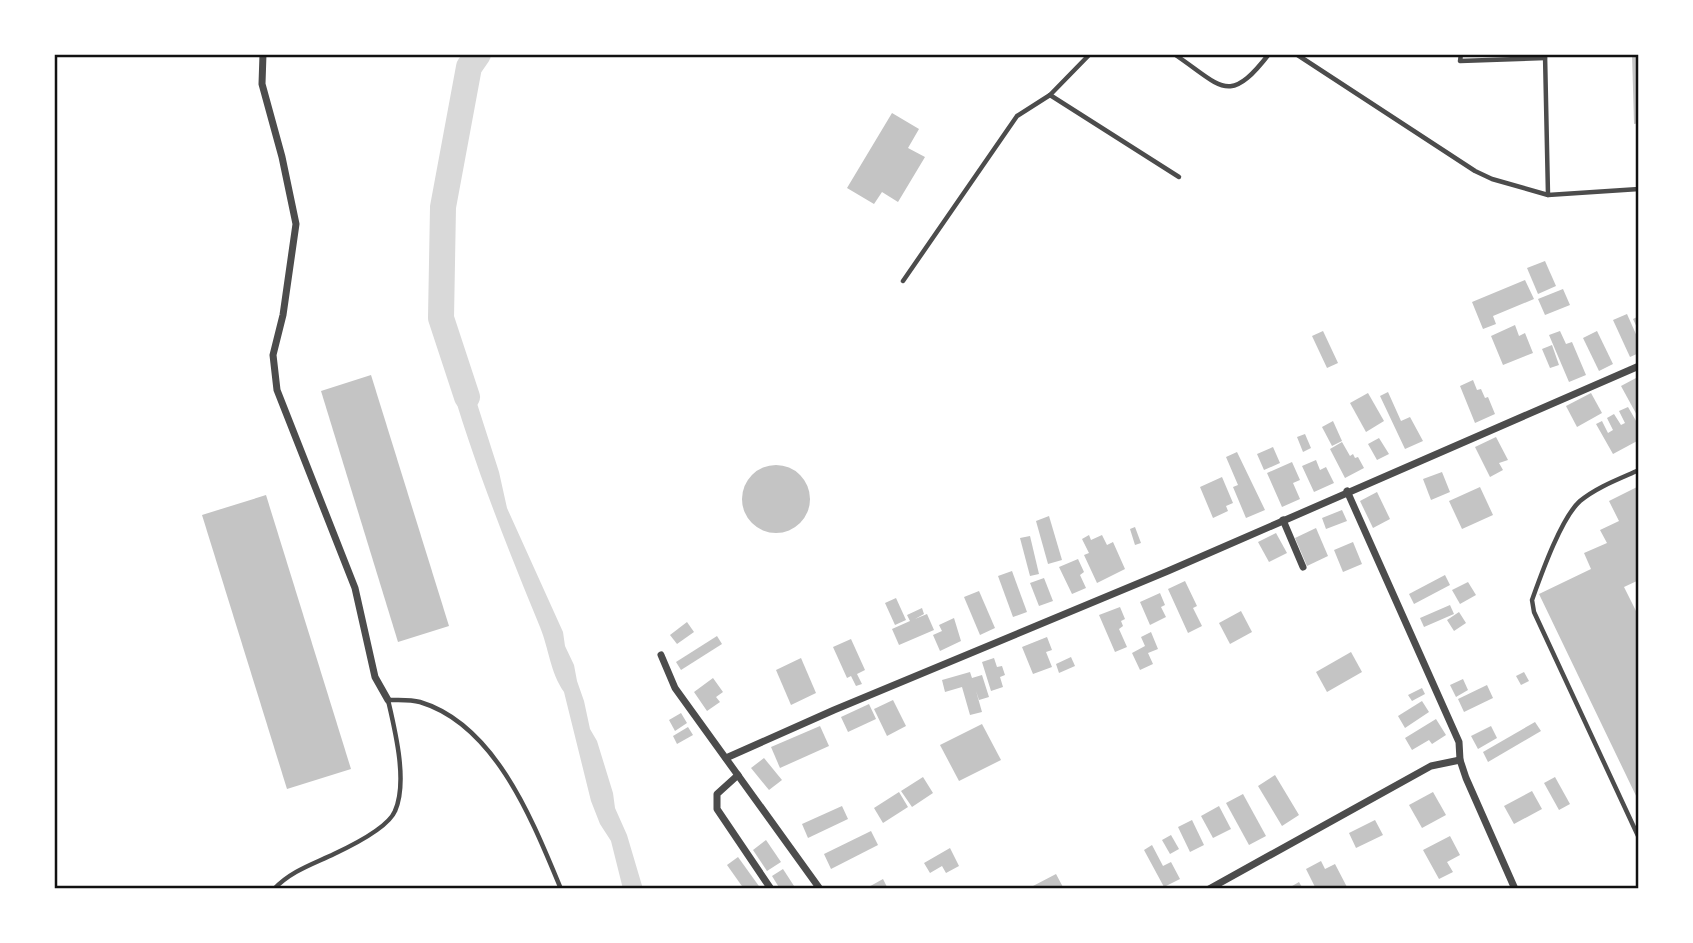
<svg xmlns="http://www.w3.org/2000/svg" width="1693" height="943" font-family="Rubik,sans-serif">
<rect width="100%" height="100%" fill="#fff"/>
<path fill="#d9d9d9" d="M464,363l35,109 8,36 56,124 2,14 9,19 3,16 7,20 6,28 7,12 16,52 2,15 12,27 16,54h-20l-12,-48 -11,-17 -9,-23 -27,-109c-14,-20 -15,-43 -24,-65 -35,-85 -69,-171 -94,-260z"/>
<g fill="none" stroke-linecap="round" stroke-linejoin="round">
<path stroke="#d9d9d9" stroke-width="26" d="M467,397l-26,-79 2,-111 26,-140 9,-13"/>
</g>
<g fill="#c4c4c4">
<path d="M1632,54h7v69l-5,1z"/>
<path d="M892,113l27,16 -11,19 17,9 -27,45 -16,-10 -8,12 -27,-16z"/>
<path d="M1545,261l11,25 -18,8 -11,-26z"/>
<path d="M1525,280l9,19 -41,17 3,8 -13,5 -11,-27z"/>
<path d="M1563,289l7,16 -25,10 -7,-16z"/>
<path d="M1627,314l12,27v12l-9,4 -17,-37z"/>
<path d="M1639,316v16l-6,-13z"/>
<path d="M1515,325l4,11 6,-3 8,20 -30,12 -12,-29z"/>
<path d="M1323,331l15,32 -11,5 -15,-32z"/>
<path d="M1560,331l6,13 6,-2 14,33 -17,7 -20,-47z"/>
<path d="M1597,331l16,33 -14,7 -16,-33z"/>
<path d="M1552,345l7,20 -9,3 -8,-19z"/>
<path d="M371,375l78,251 -51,16 -77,-251z"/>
<path d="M1636,378l3,4v37l-18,-33z"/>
<path d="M1473,380l4,10 4,-1 4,9 3,-1 7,17 -20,9 -15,-37z"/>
<path d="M1388,392l13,29 9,-4 13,24 -18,8 -25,-53z"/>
<path d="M1368,393l16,28 -18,11 -16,-29z"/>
<path d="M1591,393l11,20 -25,14 -11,-21z"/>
<path d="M1628,407l11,19v14l-26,14 -17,-30 6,-3 6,12 5,-3 -6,-12 7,-4 7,11 4,-2 -6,-12z"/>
<path d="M1333,421l9,20 -10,5 -10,-19z"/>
<path d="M1305,434l6,14 -8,4 -6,-15z"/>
<path d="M1496,437l12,23 -9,3 4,7 -13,7 -15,-30z"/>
<path d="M1379,438l10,16 -12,6 -9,-16z"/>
<path d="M1342,442l8,14 3,-2 2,4 3,-1 6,11 -19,10 -15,-29z"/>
<path d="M1273,447l7,16 -16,7 -7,-16z"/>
<path d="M1237,452l28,58 -19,8 -13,-31 5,-2 -12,-28z"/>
<path d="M1316,460l4,10 6,-3 8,16 -20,9 -12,-26z"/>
<path d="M1292,462l8,18 -7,3 7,16 -18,8 -15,-34z"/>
<circle cx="776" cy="499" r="34"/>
<path d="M1442,472l8,20 -19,8 -8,-21z"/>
<path d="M1222,477l11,26 -7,3 2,5 -15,7 -13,-31z"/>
<path d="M1639,486v94l-15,7 15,30v185l-100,-208 52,-25 -7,-16 23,-10 -7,-13 19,-9 -10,-20z"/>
<path d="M1480,487l13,28 -31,14 -13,-28z"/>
<path d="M1377,492l13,27 -17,9 -13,-27z"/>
<path d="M266,495l85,274 -64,20 -85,-274z"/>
<path d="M1342,510l5,11 -21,8 -4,-11z"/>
<path d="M1049,516l13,44 -14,4 -12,-43z"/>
<path d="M1135,527l6,16 -6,2 -5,-16z"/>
<path d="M1316,528l12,28 -21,10 -12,-28z"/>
<path d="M1276,533l11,20 -18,9 -11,-20z"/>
<path d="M1089,535l2,5 11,-5 5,10 6,-3 12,27 -28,14 -13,-28 5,-2 -7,-14z"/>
<path d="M1030,536l9,38 -9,2 -10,-38z"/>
<path d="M1353,542l9,22 -19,8 -9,-22z"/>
<path d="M1078,559l6,13 -4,3 6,13 -14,6 -13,-27z"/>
<path d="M1012,571l15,41 -14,5 -15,-41z"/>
<path d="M1445,575l5,10 -36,19 -5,-10z"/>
<path d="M1044,578l9,23 -14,5 -9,-23z"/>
<path d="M1185,581l12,25 -4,2 9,18 -14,7 -20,-44z"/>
<path d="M1468,582l8,13 -16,9 -8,-14z"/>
<path d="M979,591l16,37 -15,7 -16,-38z"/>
<path d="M1160,593l5,12 -4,2 5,10 -16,8 -10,-23z"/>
<path d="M896,598l10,22 -11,5 -10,-22z"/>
<path d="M1450,605l4,9 -30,13 -4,-9z"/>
<path d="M1120,607l5,12 -4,2 2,5 -4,3 8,18 -12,5 -16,-37z"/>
<path d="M922,608l2,6 -9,5 12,-5 7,16 -35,15 -7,-16 18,-8 -3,-6z"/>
<path d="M1241,611l11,21 -22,12 -11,-21z"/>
<path d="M1459,612l7,11 -12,8 -7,-11z"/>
<path d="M954,618l7,23 -21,10 -7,-16 9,-4 -3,-6z"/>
<path d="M687,622l7,10 -17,12 -7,-9z"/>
<path d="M1151,632l7,17 -10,4 5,11 -13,6 -8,-17 13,-7 -4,-9z"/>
<path d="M717,636l5,8 -41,26 -5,-8z"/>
<path d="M1047,637l5,13 -6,2 6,15 -19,7 -11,-27z"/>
<path d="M851,639l14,31 -8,4 5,10 -6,2 -5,-10 -4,2 -14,-31z"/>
<path d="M1351,652l11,20 -35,20 -11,-20z"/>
<path d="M1071,657l4,9 -16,7 -3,-9z"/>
<path d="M801,658l15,35 -25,12 -15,-35z"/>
<path d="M994,658l3,9 5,-1 3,9 -5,2 3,10 -12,4 -9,-29z"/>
<path d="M970,672l2,6 10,-3 7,22 -10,3 -3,-9 6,21 -12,3 -8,-28 -17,5 -3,-12z"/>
<path d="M1524,672l5,9 -8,4 -5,-9z"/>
<path d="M713,678l10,14 -7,5 4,5 -13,9 -13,-19z"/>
<path d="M1463,679l5,11 -12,7 -6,-12z"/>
<path d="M1487,685l6,13 -29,14 -6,-13z"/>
<path d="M1422,688l3,6 -13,7 -4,-6z"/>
<path d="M893,700l13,26 -19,10 -13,-27z"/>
<path d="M1422,701l7,11 -24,16 -7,-12z"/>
<path d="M869,704l7,15 -28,13 -7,-15z"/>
<path d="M681,713l6,10 -12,8 -6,-11z"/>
<path d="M1436,719l10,16 -14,9 -3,-4 -17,10 -7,-12z"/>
<path d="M1535,722l6,9 -53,31 -5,-10z"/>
<path d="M982,724l19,36 -42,21 -19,-36z"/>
<path d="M820,726l9,20 -49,22 -9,-21z"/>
<path d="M1491,726l6,12 -19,11 -7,-13z"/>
<path d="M688,727l5,8 -16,9 -4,-8z"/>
<path d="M764,758l18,22 -13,10 -18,-22z"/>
<path d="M1275,775l24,40 -17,11 -24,-40z"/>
<path d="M923,777l10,16 -21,14 -11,-16z"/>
<path d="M1555,777l15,27 -11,6 -15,-27z"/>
<path d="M1532,791l10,18 -28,15 -10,-18z"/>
<path d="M899,792l9,15 -25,16 -9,-15z"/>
<path d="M1433,792l13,23 -24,13 -13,-23z"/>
<path d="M1243,794l23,42 -17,9 -23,-42z"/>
<path d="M842,806l6,13 -40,19 -6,-14z"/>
<path d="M1219,806l12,23 -18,9 -12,-22z"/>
<path d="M1192,820l12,25 -14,7 -12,-25z"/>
<path d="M1375,820l8,15 -27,13 -7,-15z"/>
<path d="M871,831l7,14 -47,24 -7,-15z"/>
<path d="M1171,835l8,14 -9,5 -8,-14z"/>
<path d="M1450,836l10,19 -13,7 6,10 -14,7 -16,-29z"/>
<path d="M766,840l15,22 -14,9 -14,-21z"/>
<path d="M1152,845l11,21 8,-4 9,17 -16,8 -20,-37z"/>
<path d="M950,848l9,18 -13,7 -4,-7 -12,7 -6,-10z"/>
<path d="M738,857l23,32h-17l-17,-24z"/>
<path d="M1321,861l4,8 10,-5 13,25h-32l-10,-20z"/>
<path d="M783,869l13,20h-16l-8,-13z"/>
<path d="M1056,874l8,15h-10l-1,-3 -4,3h-15l-1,-3z"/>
<path d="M883,879l5,10h-23z"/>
<path d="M1299,882l4,7h-16z"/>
</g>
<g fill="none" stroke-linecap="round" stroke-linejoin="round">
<g stroke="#4c4c4c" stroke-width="4.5">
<path d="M1174,54c48,32 54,53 95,0"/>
<path d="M1296,54l179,117 17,8 56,16 91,-6"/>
<path d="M1461,54l-1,7 85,-3"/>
<path d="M1545,54l3,141"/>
<path d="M1050,95l129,82"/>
<path d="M903,281l114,-165 33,-21 40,-41"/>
<path d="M1639,470c-20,9 -42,17 -59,31 -19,17 -39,74 -48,99l2,12 105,226"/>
<path d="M274,889c17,-18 39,-25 60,-35 17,-8 54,-26 61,-43 13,-29 0,-81 -7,-111 10,0 22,-1 32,2 76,23 113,120 141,187"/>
</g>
<g stroke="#4c4c4c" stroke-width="7">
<path d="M263,54l-1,30 20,73 14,67 -13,91 -10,40 4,35 78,198 20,89 13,23"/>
<path d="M1347,491l112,251 1,18 6,18 49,111"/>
<path d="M1283,520l20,47"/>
<path d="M661,655l14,33 145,201"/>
<path d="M726,758l108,-48 334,-139 471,-205"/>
<path d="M738,775l-21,19v15l54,80"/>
<path d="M1209,889l222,-123 29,-6"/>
</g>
</g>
<rect width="1693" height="943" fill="none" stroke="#ffffff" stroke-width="112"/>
<rect x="56" y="56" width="1581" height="831" fill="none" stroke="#111" stroke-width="2.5"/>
</svg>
